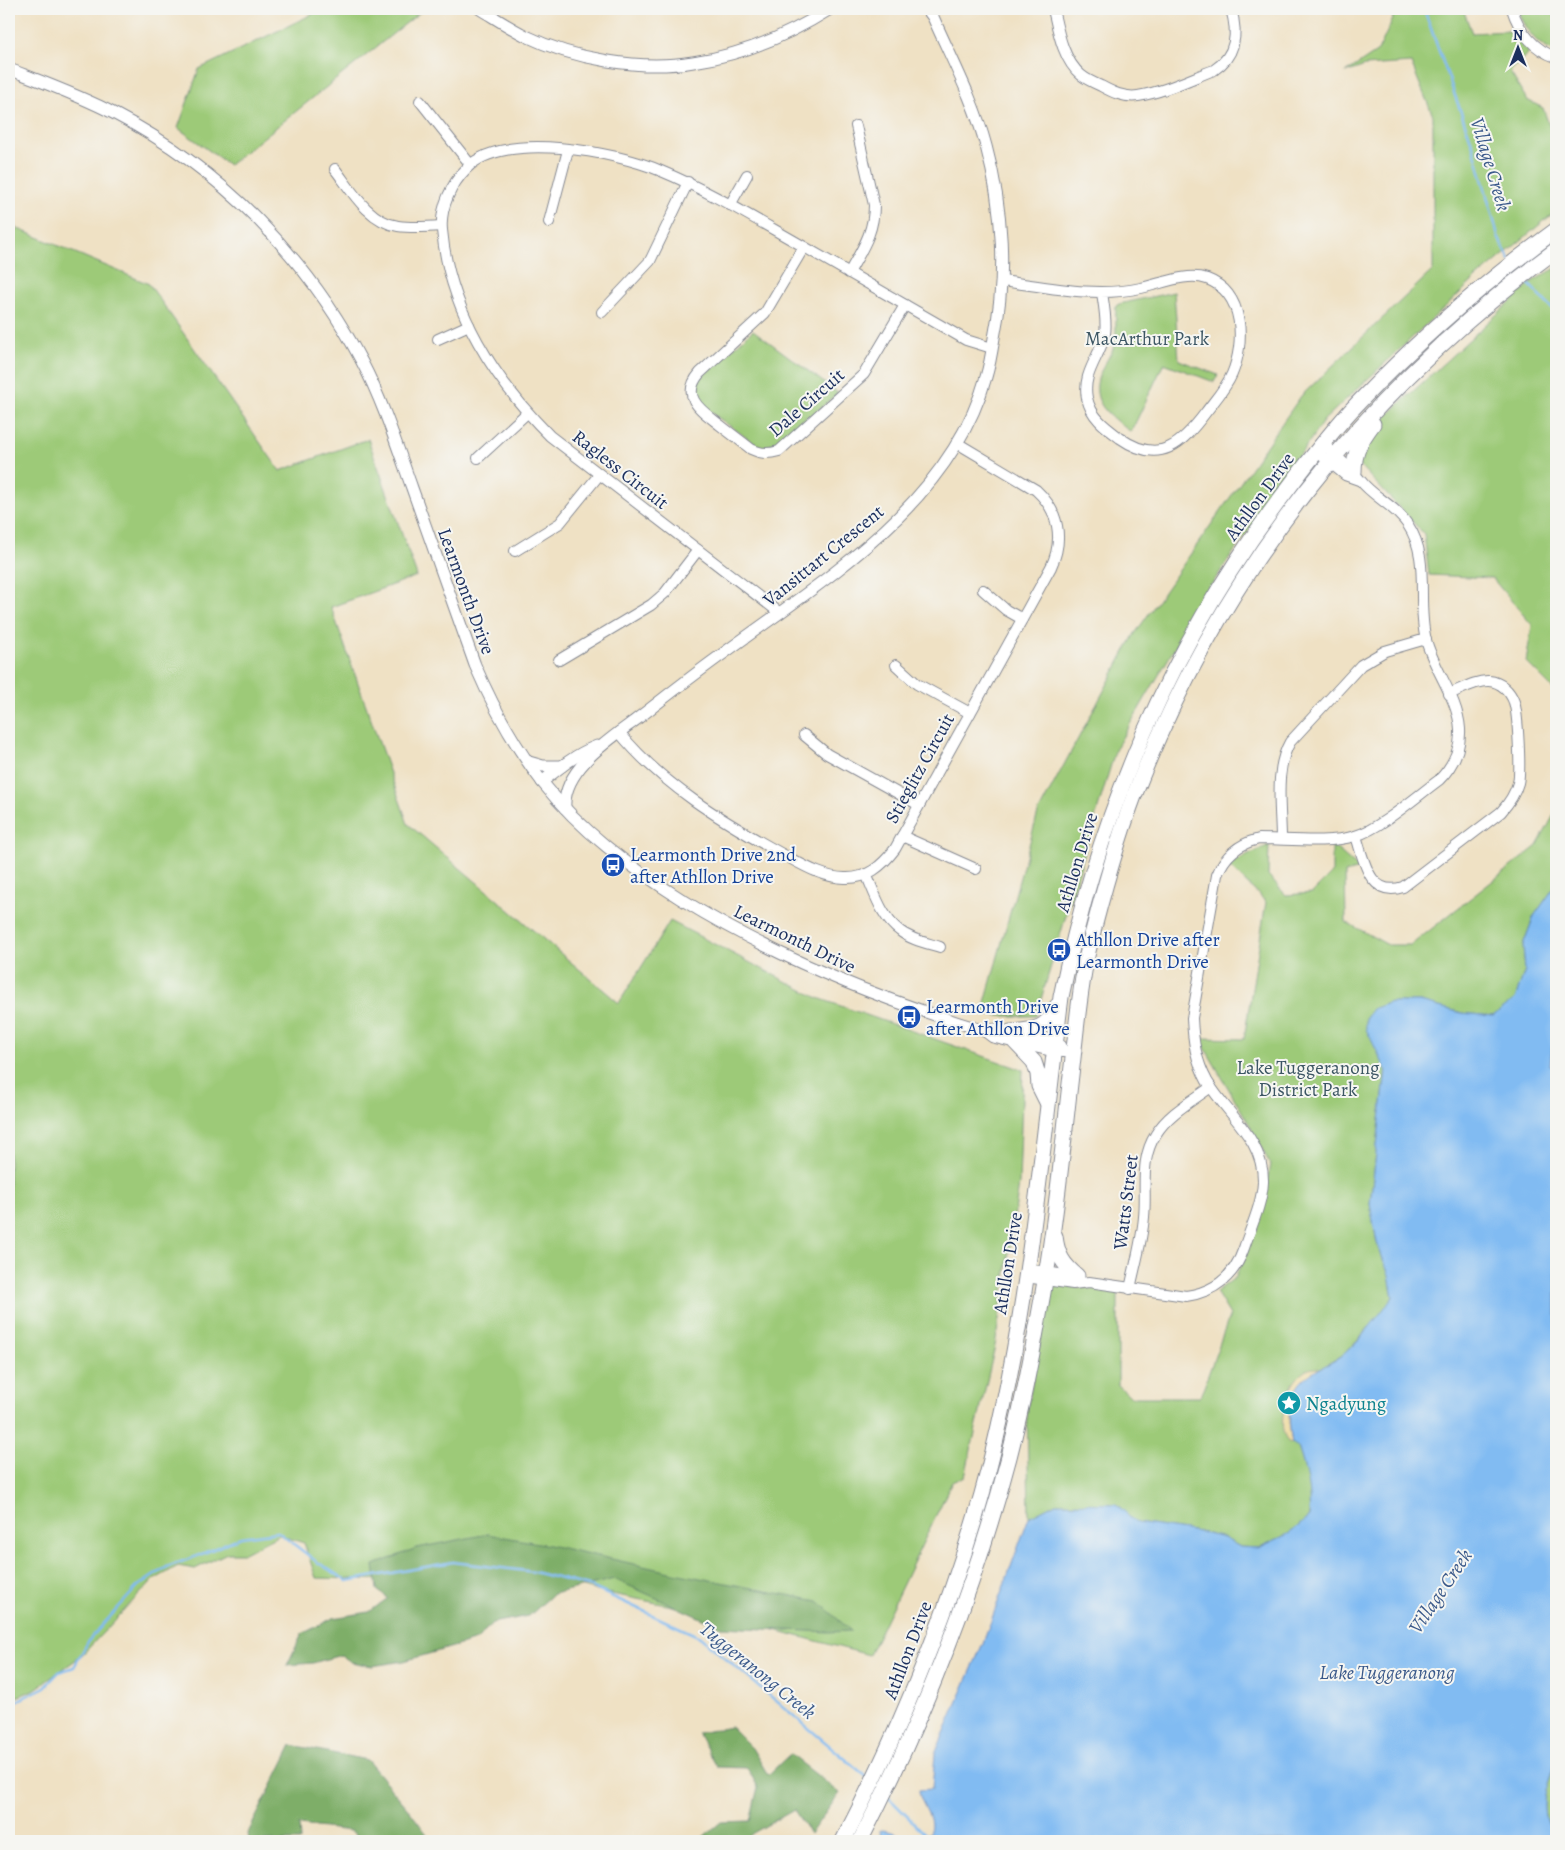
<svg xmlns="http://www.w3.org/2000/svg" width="1565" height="1850" font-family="Alegreya,serif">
<rect width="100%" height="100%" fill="#f6f6f2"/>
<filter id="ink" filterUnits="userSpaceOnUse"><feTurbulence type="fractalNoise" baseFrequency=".02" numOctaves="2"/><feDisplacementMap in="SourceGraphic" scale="10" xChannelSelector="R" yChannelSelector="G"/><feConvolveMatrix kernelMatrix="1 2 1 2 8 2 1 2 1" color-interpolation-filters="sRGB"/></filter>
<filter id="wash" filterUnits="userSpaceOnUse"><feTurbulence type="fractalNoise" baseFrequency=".0096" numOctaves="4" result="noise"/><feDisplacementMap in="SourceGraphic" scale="20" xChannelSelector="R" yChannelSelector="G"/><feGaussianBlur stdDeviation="1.12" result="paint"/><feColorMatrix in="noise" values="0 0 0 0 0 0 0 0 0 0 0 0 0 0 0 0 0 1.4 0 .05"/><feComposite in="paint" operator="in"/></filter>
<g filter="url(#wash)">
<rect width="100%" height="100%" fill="#efe1c4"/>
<g fill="#9dca78" stroke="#5c7c6b">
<path d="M323,9h101l-195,156 -51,-37 21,-59z"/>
<path d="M1389,9h74l9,24 36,-2 21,21 -19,20 17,28 16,8 11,31 2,1v71l-80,67 -152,142 -110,161 -98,167 -80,268h-37l-17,-3 56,-200 96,-178 167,-239 132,-126v-154l-22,-53 -46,3 -20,7 33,-22 15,-32z"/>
<path d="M1518,9h38v43c-18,-5 -34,-25 -38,-43z"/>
<path d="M9,225l140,59 131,187 88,-32 49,137 -86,31 77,217 211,179 51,-82 148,77 205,72 -4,114 -24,162 -30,130 -13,6 -83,173 -147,-39 -125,-25 -82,-25 -121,14 -78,-2 -12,-35 -25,-8 -35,18h-17l-32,16 -17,-3 -26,15 -71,75 -47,34 -25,10z"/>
<path d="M1556,268v69l-1,1 1,2v352l-30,-30 6,-37 -40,-47 -63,-3 -5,-41 -77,-82 186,-171z"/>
<path d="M1174,292l5,68 39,15 -4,7 -50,-19 -33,69c-20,-15 -43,-29 -31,-59 4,-8 9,-16 13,-24 5,-15 2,-28 3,-43l3,-2z"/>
<path d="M753,330l85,63 -65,56 -12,-1 -55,-39 -7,-11 -3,-10 4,-10z"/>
<path d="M1556,811v74l-22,31 -11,29 2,25 -10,30 -22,16 -31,-3 -42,-11h-29l-19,7 7,45 7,16 -16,134 7,39 12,32 4,22 -18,24 -31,33 -23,14 -23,79 9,28 3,25 -1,17 -19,16 -32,15 -18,-1 -16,-9 -25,-6 -62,-9 -21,-19 -60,-1 -27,14 -2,-108 24,-124 67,6v94l13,12h69l30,-82 -14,-23 20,-15 27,-73 7,-40 -22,-42 -49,-84 45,1 22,-137 -38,-37 41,-20 -1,31 18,19 26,-2 20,-20v-28l28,24 -15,4 1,49 42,23h23l126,-99z"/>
<path d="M1556,1759v70l-8,-4c-10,-23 1,-44 8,-66z"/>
</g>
<g fill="#7eae68" stroke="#4c6e63">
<path d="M488,1534l61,11 125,28 144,28 33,30 -22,1 -108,-5 -107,-48 -61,15 -24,22 -37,7 -15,17 -73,21 -32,5 -21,-4 -10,-7 -28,8 -26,2 15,-31 31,-16 36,-6 19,-14 -11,-8 -3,-25 43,-17z"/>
<path d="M731,1727l21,21 16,27 22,-21 50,39 -30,41 -16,-24 -41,23 -10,8h-45l23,-19 29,-1 8,-34 -11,-19 -30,-1 -19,-34z"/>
<path d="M292,1745l75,15 39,46 26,35h-69l-12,-10 -52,-6 1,16h-51l-1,-8z"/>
</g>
<path fill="#eeda9e" stroke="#84847e" d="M1321,1368l-15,10 -7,7 -10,27v10l3,21 -4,-1c-2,-4 -4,-7 -5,-11 -3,-18 7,-55 26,-62 3,-1 8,-1 12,-1z"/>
<path fill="#81bbf2" stroke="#4e75a8" d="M1556,885v157l-4,5 -2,19 6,1v692c-7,22 -18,43 -8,66l8,4v12h-675l-1,-11c12,0 22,7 34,9 5,1 10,-1 14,-5 10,-14 -9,-30 -9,-44l13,-1 3,-35 48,-111 46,-126 27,-14 60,1 21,19 62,9 25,6 16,9 18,1 32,-15 19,-16c2,-25 -3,-46 -11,-70l-6,-4c-4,-21 -5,-49 13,-65 12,-10 29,-15 40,-25 18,-16 33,-37 48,-56l-4,-22 -12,-32 -7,-39 16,-134 -20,-41v-12l6,-8 19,-7h29l42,11 31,3 22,-17 10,-29 -2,-25 11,-29z"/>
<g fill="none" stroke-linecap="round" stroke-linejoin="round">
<g stroke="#81bbf2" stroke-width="2.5">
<path d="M1424,9l49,137 26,93 11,21"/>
<path d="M1525,280l31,33"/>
<path d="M9,1705l36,-18 14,-15 15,-5 15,-27 49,-54 29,-19 30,-11 44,-19 37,-5 39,30 30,19 106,-19 81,10 55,14 111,51 168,141"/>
<path d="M888,1797l38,38h3"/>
</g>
</g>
</g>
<g filter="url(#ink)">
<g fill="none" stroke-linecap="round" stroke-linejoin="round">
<g stroke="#858891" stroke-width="12">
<g id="minor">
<path d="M1053,9c5,22 10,51 28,66 6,5 13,8 20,11 11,6 23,12 37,10 26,-4 52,-17 76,-26 23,-15 24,-37 17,-61"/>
<path d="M1512,9c7,22 22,41 44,48"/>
<path d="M420,101l50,63"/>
<path d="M335,169c16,21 34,53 63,57 14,2 29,1 43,0"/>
<path d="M730,205l17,-30"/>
<path d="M549,222l19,-72"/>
<path d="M804,247l-39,66 -65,60c-21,24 2,38 20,52 10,8 21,16 31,24 11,5 17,5 28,2l85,-77 41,-69"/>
<path d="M849,273c13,-24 25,-40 25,-68l-18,-79"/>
<path d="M1002,281c46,6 93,17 139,7 20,-4 46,-16 66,-9 38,14 38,64 25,95 -6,14 -17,26 -26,38 -24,32 -46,54 -86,26 -15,-11 -29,-21 -33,-40 -5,-25 13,-41 18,-64 2,-13 -1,-28 -3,-41"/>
<path d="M602,312l48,-51 38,-79"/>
<path d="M438,339l31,-14"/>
<path d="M1316,451l29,24 14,5"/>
<path d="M478,458l49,-45"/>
<path d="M515,551l45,-28 39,-48"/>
<path d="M983,590l23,20 16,9"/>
<path d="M780,613l-230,-177c-55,-55 -101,-126 -108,-206 -2,-22 9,-46 25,-62 36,-38 150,-16 194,3 46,19 89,45 133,70 57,33 114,66 172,99l26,8"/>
<path d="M559,660l92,-55 14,-12 33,-43"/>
<path d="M896,665l21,19 53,29"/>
<path d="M619,732c43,53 103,89 163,122 19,10 41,24 63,24 22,1 37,-12 50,-29l156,-282c13,-28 8,-56 -15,-77l-79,-47"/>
<path d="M804,735l23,19 92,51"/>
<path d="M902,836l74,33"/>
<path d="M1356,836c8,24 13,62 47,51l98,-75c8,-9 14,-18 17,-29 3,-13 0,-69 -4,-81 -4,-11 -13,-20 -25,-21 -13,-1 -29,9 -40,13"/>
<path d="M1281,839c0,-31 -7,-69 9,-97l71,-77 24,-14 41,-12"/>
<path d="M866,874c9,20 16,44 34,57 11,9 27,12 40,16"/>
<path d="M1027,1269l50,8"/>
<path d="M1026,1277l47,7 16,-2 97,14c29,-4 49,-21 58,-48 7,-21 18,-44 19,-66 1,-43 -36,-67 -56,-101 -11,-20 -14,-40 -15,-63l25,-143c8,-20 21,-31 42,-36 28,0 70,5 96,-3 25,-7 62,-40 84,-56 14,-14 22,-31 21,-51 -2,-31 -26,-59 -34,-89 -10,-38 5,-81 -18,-115 -13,-20 -35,-28 -47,-44 -11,-14 -25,-25 -38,-37"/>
<path d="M1130,1289c5,-24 12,-48 14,-72 3,-29 -5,-57 12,-83 12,-20 36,-33 55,-47"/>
</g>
</g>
<g stroke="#858891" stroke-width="13">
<g id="tertiary">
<path d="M480,9c15,9 30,19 46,27 47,23 115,35 167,26 48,-7 96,-27 137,-53"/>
<path d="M9,69c36,14 72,27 106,45 106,55 192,143 247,248 21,40 35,84 50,126 21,59 42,118 63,177 18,42 40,82 68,118 38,48 87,84 138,116 95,59 197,100 304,132l8,6 61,14 19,1"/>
<path d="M529,762l14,4h19"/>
<path d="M542,782c17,-14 34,-28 55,-36"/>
<path d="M565,808c-3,-37 42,-67 68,-86 30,-23 60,-47 91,-69 100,-74 226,-148 262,-276 4,-13 6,-26 8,-39 13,-63 9,-130 -8,-192 -12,-45 -34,-86 -53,-129l-6,-8"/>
<path d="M985,1031l10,-2 60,14 6,3"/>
</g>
</g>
<g stroke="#858891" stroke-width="17">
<g id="primary">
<path d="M1354,472c0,-21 7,-32 19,-48"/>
<path d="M1010,1032c24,-2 37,-2 47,-26"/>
<path d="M1015,1042l19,20 4,12 1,12 8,16"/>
<path d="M1055,1236c2,19 8,28 22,40"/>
<path d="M843,1841c57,-111 105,-227 139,-347 45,-162 58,-331 79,-497 37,-182 110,-354 223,-503 23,-31 47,-63 74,-91 61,-64 127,-121 198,-173"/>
<path d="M860,1841c63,-122 114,-251 149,-384 15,-58 26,-117 36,-176 13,-74 19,-149 28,-223 4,-35 7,-72 15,-107 13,-52 27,-104 46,-155 87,-225 229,-403 422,-546"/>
</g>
</g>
<use href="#minor" stroke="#fff" stroke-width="10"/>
<use href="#tertiary" stroke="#fff" stroke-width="11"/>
<use href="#primary" stroke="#fff" stroke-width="15"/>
</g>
</g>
<defs>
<g id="bus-disc" transform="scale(1.25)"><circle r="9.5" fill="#1a4fb4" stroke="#f6f6f2"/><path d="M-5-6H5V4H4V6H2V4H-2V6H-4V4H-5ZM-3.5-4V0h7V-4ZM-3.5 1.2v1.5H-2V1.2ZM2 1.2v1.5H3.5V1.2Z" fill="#fff"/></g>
<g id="sight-disc" transform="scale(1.25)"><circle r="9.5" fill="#0f9aa8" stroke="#f6f6f2"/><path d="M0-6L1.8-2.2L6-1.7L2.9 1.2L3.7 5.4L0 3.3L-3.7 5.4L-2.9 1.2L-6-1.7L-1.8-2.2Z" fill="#fff"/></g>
</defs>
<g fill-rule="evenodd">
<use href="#bus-disc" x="613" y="865"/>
<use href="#bus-disc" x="1059" y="950"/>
<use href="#bus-disc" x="909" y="1017"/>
<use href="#sight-disc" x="1289" y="1403"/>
</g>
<g text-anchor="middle" stroke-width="4" stroke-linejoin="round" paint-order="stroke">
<g font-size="19" fill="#3c5664" stroke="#f6f6f2">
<text x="1147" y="345">MacArthur Park</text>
<text x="1308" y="1074">Lake Tuggeranong<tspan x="1308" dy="22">District Park</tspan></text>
</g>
<g font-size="19" fill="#1b2f5e" stroke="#f6f6f2">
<text transform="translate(806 402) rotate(-41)" y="7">Dale Circuit</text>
<text transform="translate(621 469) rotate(38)" y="7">Ragless Circuit</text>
<text transform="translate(1259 496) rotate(-54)" y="7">Athllon Drive</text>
<text transform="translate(823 555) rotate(-39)" y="7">Vansittart Crescent</text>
<text transform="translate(467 591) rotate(70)" y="7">Learmonth Drive</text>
<text transform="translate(919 768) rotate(-61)" y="7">Stieglitz Circuit</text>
<text transform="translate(1076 862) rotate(-73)" y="7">Athllon Drive</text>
<text transform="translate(795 938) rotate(26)" y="7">Learmonth Drive</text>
<text transform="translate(1125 1202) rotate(-83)" y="7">Watts Street</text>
<text transform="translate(1007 1263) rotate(-81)" y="7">Athllon Drive</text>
<text transform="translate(907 1650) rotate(-69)" y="7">Athllon Drive</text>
</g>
<g font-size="19" fill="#164399" stroke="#f6f6f2" text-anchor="start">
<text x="630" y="861">Learmonth Drive 2nd<tspan x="630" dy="22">after Athllon Drive</tspan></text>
<text x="1076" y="946">Athllon Drive after<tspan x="1076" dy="22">Learmonth Drive</tspan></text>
<text x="926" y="1013">Learmonth Drive<tspan x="926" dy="22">after Athllon Drive</tspan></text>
</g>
<g font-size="19" fill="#0d838f" stroke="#f6f6f2" text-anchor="start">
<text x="1306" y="1410">Ngadyung</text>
</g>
<g font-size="20" font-style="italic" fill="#3a598a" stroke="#f6f6f2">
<text transform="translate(1491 164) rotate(73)" y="7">Village Creek</text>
<text transform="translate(1440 1591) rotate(-56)" y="7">Village Creek</text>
<text transform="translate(758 1670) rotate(39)" y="7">Tuggeranong Creek</text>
<text x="1387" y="1679">Lake Tuggeranong</text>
</g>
</g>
<rect width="1565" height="1850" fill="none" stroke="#f6f6f2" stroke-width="30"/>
<g transform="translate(1518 48)" stroke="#f6f6f2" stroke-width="4" paint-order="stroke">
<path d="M0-4L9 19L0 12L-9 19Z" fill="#1b2f5e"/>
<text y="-8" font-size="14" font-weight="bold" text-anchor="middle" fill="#1b2f5e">N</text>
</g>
</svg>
